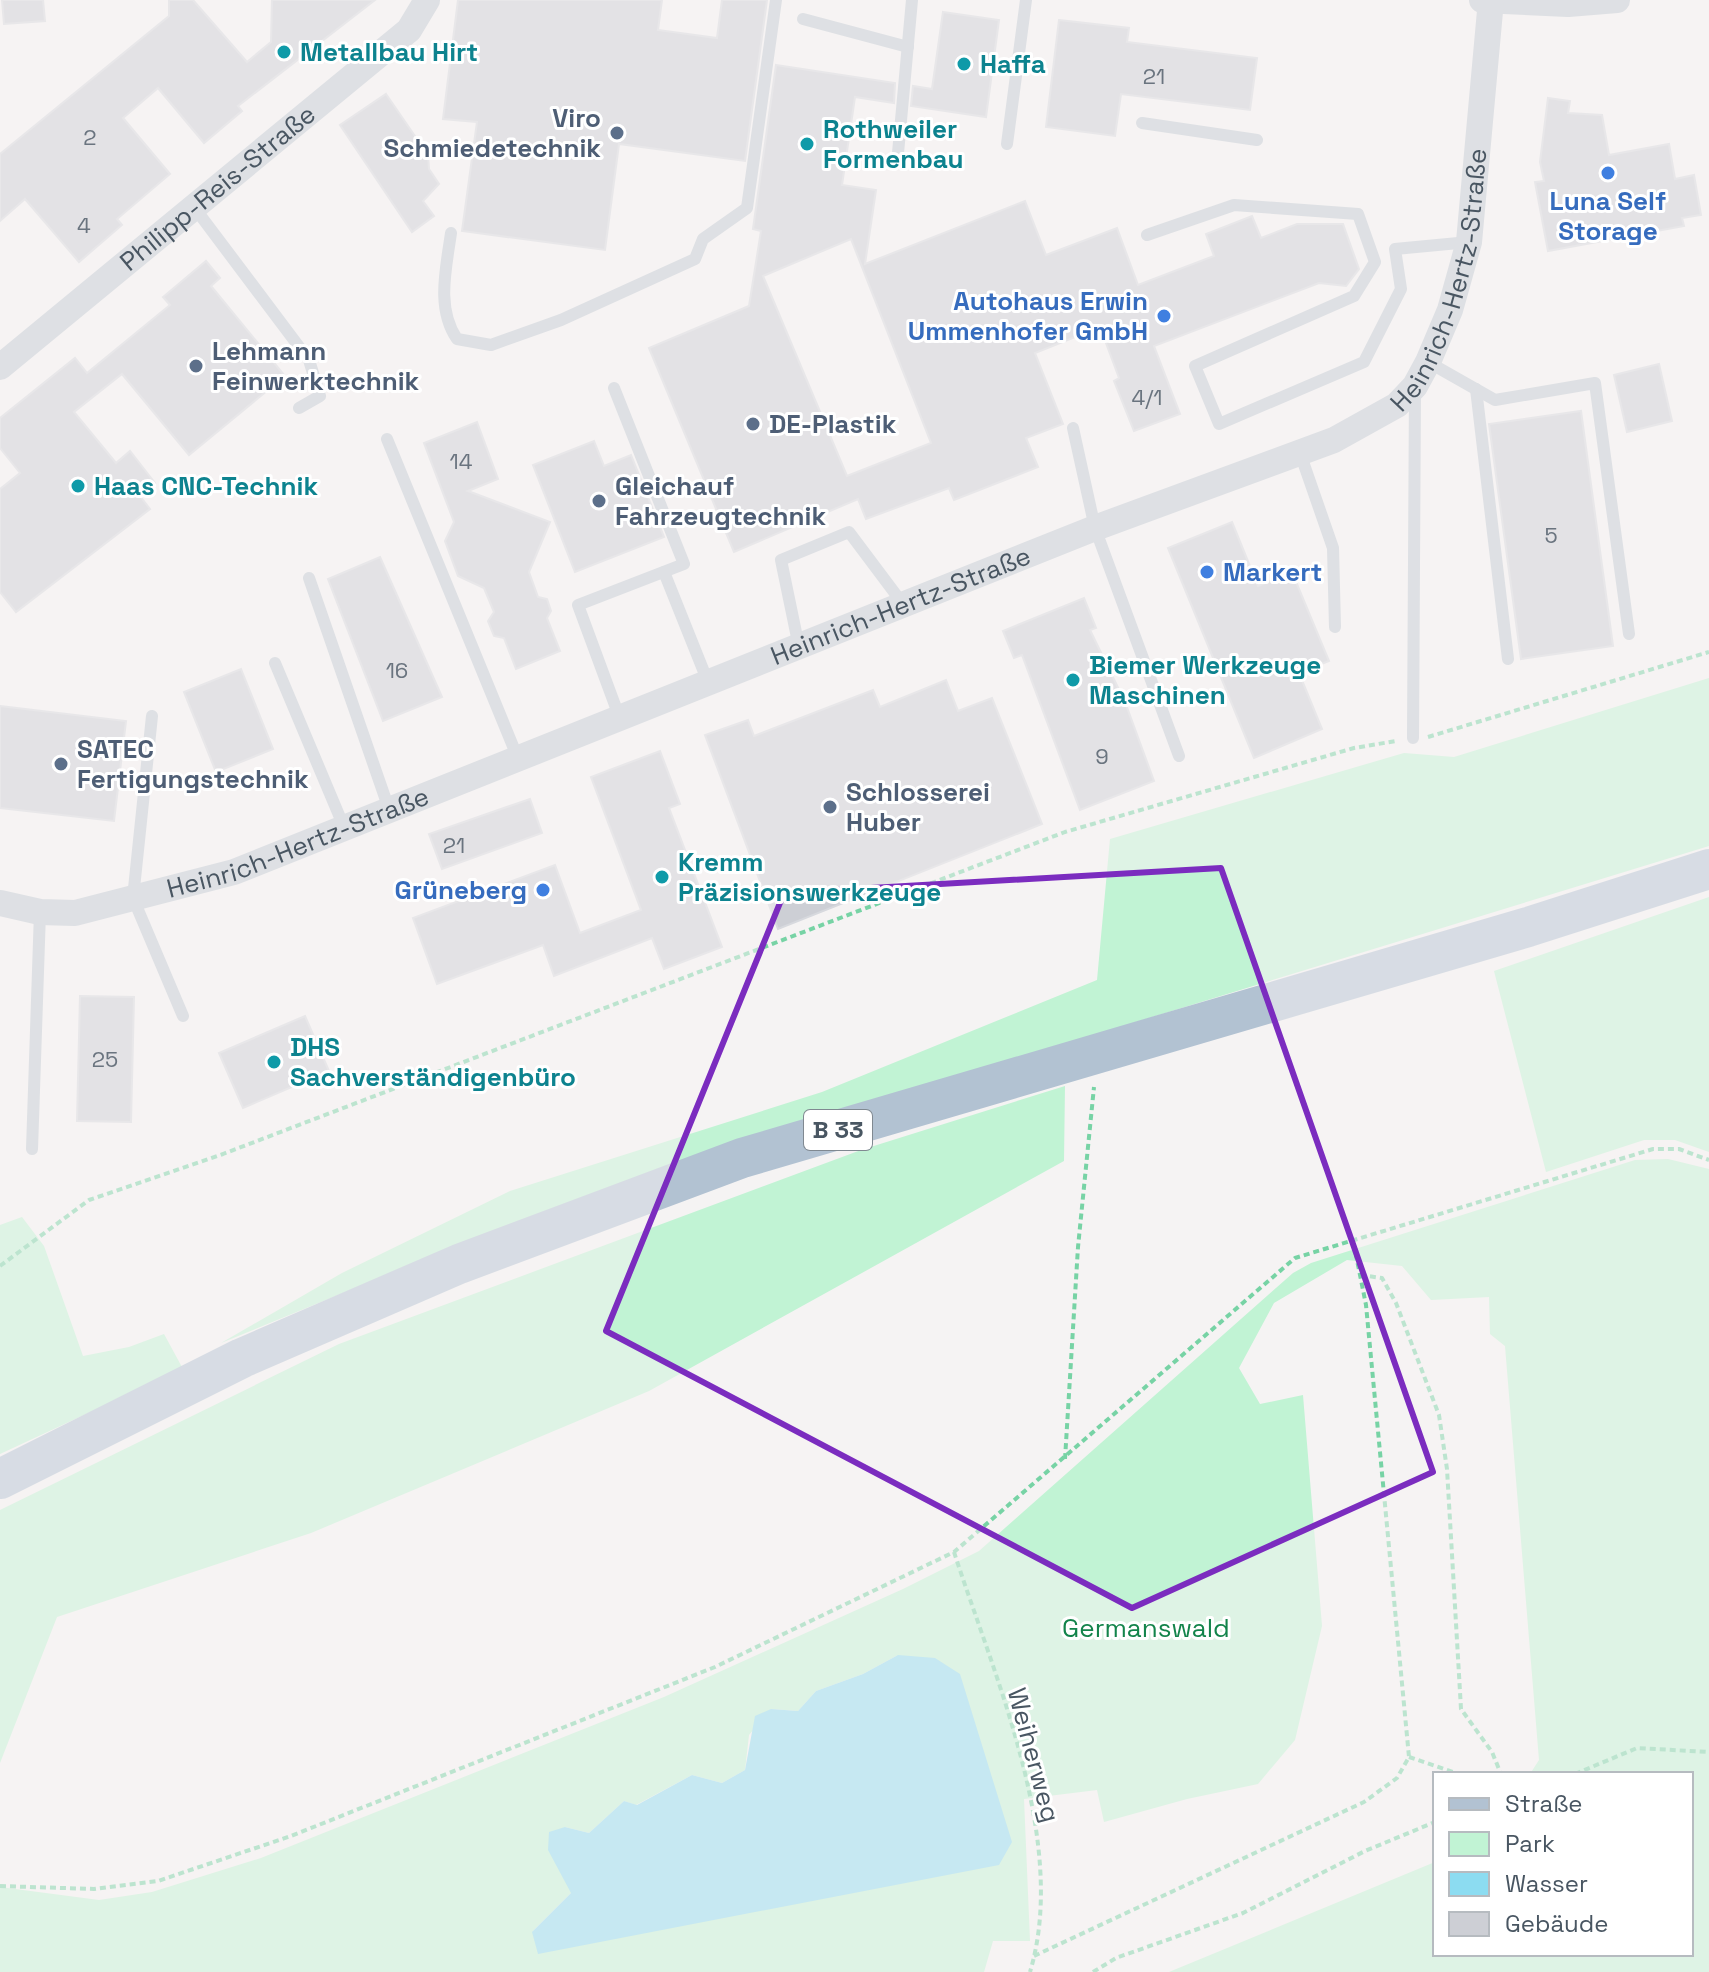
<svg xmlns="http://www.w3.org/2000/svg" width="1709" height="1972" font-family="'Space Grotesk',sans-serif">
<rect width="100%" height="100%" fill="#f5f3f3"/>
<g fill="#c1f3d4" fill-rule="evenodd">
<path d="M1709,678v168l-612,188 -642,213 -234,96 121,-70 168,-82 312,-99 275,-112 13,-141 294,-86 50,4z"/>
<path d="M1709,897v255l-34,-12h-31l-98,32 -52,-201z"/>
<path d="M1065,1086l-1,75 -415,230 -338,142 -254,84 -57,146v-253l339,-166 522,-194z"/>
<path d="M1668,1159l41,10v803h-540l266,-110v92h256v-180h-161l9,-14 -34,-414 -15,-12 -1,-37 -58,3 -29,-34 -55,-6 -73,43 -35,65 21,36 43,-9 19,231 -27,114 -37,44 -71,15 -83,23 -7,-32 -73,9 6,142h-37l-9,31h-984v-85l99,13 53,-8 109,-34 403,-161 239,-108 76,-38 314,-278 18,-10 324,-103zM898,1655l-366,277 39,-39 -6,-66 24,6 35,-32 12,4 56,-30 30,8 23,-13 4,-35 22,-26 27,2 18,-20 47,-17z"/>
<path d="M22,1217l22,29 39,110 46,-9 35,-13 19,35 -183,85v-229z"/>
</g>
<path fill="#8cdcf1" d="M898,1655l37,3 25,16 52,168 -13,23 -461,89 -6,-22 39,-39 -23,-43 1,-18 16,-5 24,6 35,-32 13,4 55,-30 30,8 23,-13 10,-54 16,-7 27,2 18,-20 47,-17z"/>
<g fill="#cdcfd5" stroke="#d7d9de" stroke-width="2" fill-rule="evenodd">
<path d="M2,0h41l2,21 -41,3z"/>
<path d="M169,0h24l54,62 24,-20 1,-42h103l-137,106 4,5 -38,32 -46,-55 -35,30 47,56 -53,45 5,6 -43,37 -54,-63 -25,22v-67l169,-138z"/>
<path d="M458,0h204l-4,30 59,8 5,-38h45l-22,161 -126,-17 -14,106 -143,-19 15,-109 -34,-3z"/>
<path d="M943,12l56,8 -13,97 -75,-11 2,-20 19,3z"/>
<path d="M1059,20l70,8 -2,14 130,16 -7,52 -129,-16 -6,42 -69,-9z"/>
<path d="M776,65l119,18 -1,20 -39,-6 -13,88 34,5 -11,74 160,-63 21,54 71,-27 21,57 76,-29 -8,-22 46,-18 9,22 36,-14h46l16,45 -13,17 -27,-3 -165,63 26,68 -46,17 -20,-50 5,-3 -19,-51 -65,26 28,71 -37,14 12,29 -84,33 -5,-12 -83,31 -8,-20 -124,53 -85,-204 100,-42 12,-75 -8,-2zM851,239l80,204 -84,33 -84,-200z"/>
<path d="M386,94l42,61 1,14 10,15 -16,17 11,15 -22,16 -72,-107z"/>
<path d="M1548,98l22,3 -2,12 34,2 7,40 60,-11 6,35 19,-4 7,40 -19,3 2,8 -136,25 -13,-69 9,-1 -4,-19z"/>
<path d="M206,261l14,17 -9,8 74,90 -96,79 -67,-81 -48,38 42,51 14,-12 25,32 -15,13 10,13 -134,103 -16,-20v-103l20,-16 -20,-25v-30l75,-60 12,15 83,-68 -7,-8z"/>
<path d="M1659,364l13,57 -45,11 -13,-57z"/>
<path d="M1581,411l32,235 -92,13 -32,-235z"/>
<path d="M477,422l21,57 -30,12 82,31 -21,50 9,25 9,2 4,12 -4,7 13,33 -44,18 -12,-31 -10,-2 -6,-15 6,-9 -10,-24 -26,-12 -13,-35 9,-19 -30,-79z"/>
<path d="M594,441l10,25 27,-11 33,82 -89,35 -42,-107z"/>
<path d="M1232,522l26,64 34,-14 37,89 -30,12 23,56 -68,29 -86,-210z"/>
<path d="M380,557l62,140 -59,24 -55,-142z"/>
<path d="M1084,598l12,30 -6,2 35,72 29,79 -74,29 -58,-155 -8,3 -11,-27z"/>
<path d="M241,669l32,80 -57,23 -32,-80z"/>
<path d="M946,680l12,31 34,-13 50,126 -264,105 -73,-194 43,-15 6,16 119,-46 7,17z"/>
<path d="M0,706l126,15 -12,100 -114,-13z"/>
<path d="M660,751l20,53 -11,4 53,139 -58,22 -12,-31 -98,38 -11,-31 -106,39 -24,-66 142,-53 25,68 61,-23 -50,-133z"/>
<path d="M530,799l12,34 -100,36 -13,-35z"/>
<path d="M80,996l54,1 -3,125 -54,-1z"/>
<path d="M305,1016l24,55 -86,37 -24,-55z"/>
</g>
<g fill="none" stroke-linecap="round" stroke-linejoin="round">
<g stroke="#77d3a5" stroke-width="4" stroke-dasharray="6 4" stroke-linecap="butt">
<path d="M1428,737l281,-85"/>
<path d="M0,1266l89,-66 134,-46 842,-322 289,-84 42,-7"/>
<path d="M1360,1275l22,3 14,25 43,112 8,54 14,240 31,43 9,22"/>
<path d="M1065,1459l13,-212 16,-160"/>
<path d="M954,1552c40,124 115,290 76,420"/>
<path d="M1409,1757l50,17"/>
<path d="M1575,1774l62,-26 72,4"/>
<path d="M0,1886l94,3 64,-8 133,-45 424,-169 239,-115 341,-294 358,-109h26l30,11"/>
<path d="M1034,1956l330,-154 33,-24 12,-21 -43,-452 -13,-65"/>
<path d="M1093,1972l23,-14 127,-45 122,-62 70,-29"/>
</g>
<g stroke="#c0cad2" stroke-width="12">
<path d="M803,19l105,28"/>
<path d="M1142,123l115,17"/>
<path d="M1007,144l19,-144"/>
<path d="M898,153l14,-153"/>
<path d="M194,207l115,153 11,36 -21,12"/>
<path d="M451,233c-5,36 -15,75 6,106l34,6 70,-25 134,-61 8,-20 44,-31 29,-208"/>
<path d="M1147,235l87,-30 124,9 17,48 -21,34 -159,70 24,58 145,-62 37,-73 -6,-40 74,-7"/>
<path d="M1428,362l67,38 100,-17 34,251"/>
<path d="M614,388l70,176 -106,41 41,111"/>
<path d="M1476,389l32,270"/>
<path d="M1073,428l22,100 84,228"/>
<path d="M387,439l130,317"/>
<path d="M1300,453l33,95 2,79"/>
<path d="M664,572l44,110"/>
<path d="M309,578l80,231"/>
<path d="M799,647l-18,-87 68,-28 54,72"/>
<path d="M275,663l69,164"/>
<path d="M152,716l-19,182 50,118"/>
<path d="M1413,738l2,-349"/>
<path d="M32,1149l8,-237"/>
</g>
<g stroke="#c0cad2" stroke-width="26">
<path d="M1482,0l86,4 49,-4"/>
<path id="s1" d="M0,367l409,-337 18,-30"/>
<path id="s2" d="M0,903l40,9 35,1 159,-41 861,-344 239,-88 63,-35 18,-19 13,-24 22,-52 19,-68 22,-242"/>
</g>
<path stroke="#b2c2d2" stroke-width="40" d="M0,1479l242,-121 217,-94 283,-106 786,-231 181,-58"/>
</g>
<path d="M0 0H1709V1972H0ZM1221,868l212,604 -301,136 -526,-277 178,-438z" fill="#f5f3f3" fill-opacity=".55" fill-rule="evenodd"/>
<path fill="none" stroke="#7b2cbf" stroke-width="6" stroke-linejoin="round" d="M1221,868l212,604 -301,136 -526,-277 178,-438z"/>
<g fill="#0f9aa8" stroke="#fff" stroke-width="3">
<circle cx="284" cy="52" r="8"/>
<circle cx="964" cy="64" r="8"/>
<circle cx="807" cy="144" r="8"/>
<circle cx="78" cy="486" r="8"/>
<circle cx="1073" cy="680" r="8"/>
<circle cx="662" cy="877" r="8"/>
<circle cx="274" cy="1062" r="8"/>
</g>
<g fill="#5c6f8a" stroke="#fff" stroke-width="3">
<circle cx="617" cy="133" r="8"/>
<circle cx="196" cy="366" r="8"/>
<circle cx="753" cy="424" r="8"/>
<circle cx="599" cy="501" r="8"/>
<circle cx="61" cy="764" r="8"/>
<circle cx="830" cy="807" r="8"/>
</g>
<g fill="#3f7fe0" stroke="#fff" stroke-width="3">
<circle cx="1608" cy="173" r="8"/>
<circle cx="1164" cy="316" r="8"/>
<circle cx="1207" cy="572" r="8"/>
<circle cx="543" cy="890" r="8"/>
</g>
<g text-anchor="middle" stroke-width="6" stroke-linejoin="round" paint-order="stroke">
<g font-size="22" fill="#6a747f">
<text x="1154" y="84">21</text>
<text x="90" y="145">2</text>
<text x="84" y="233">4</text>
<text x="1147" y="405">4/1</text>
<text x="461" y="469">14</text>
<text x="1551" y="543">5</text>
<text x="397" y="678">16</text>
<text x="1102" y="764">9</text>
<text x="454" y="853">21</text>
<text x="105" y="1067">25</text>
</g>
<rect fill="#fff" stroke="#808991" stroke-width="2" x="804" y="1110" width="68" height="40" rx="6"/>
<g font-size="24" font-weight="bold" fill="#495662">
<text x="838" y="1138">B 33</text>
</g>
<g font-size="26" font-weight="bold" fill="#0d838f" stroke="#fff" text-anchor="start">
<text x="300" y="61">Metallbau Hirt</text>
<text x="980" y="73">Haffa</text>
<text x="823" y="138">Rothweiler<tspan x="823" dy="30">Formenbau</tspan></text>
<text x="94" y="495">Haas CNC-Technik</text>
<text x="1089" y="674">Biemer Werkzeuge<tspan x="1089" dy="30">Maschinen</tspan></text>
<text x="678" y="871">Kremm<tspan x="678" dy="30">Präzisionswerkzeuge</tspan></text>
<text x="290" y="1056">DHS<tspan x="290" dy="30">Sachverständigenbüro</tspan></text>
</g>
<g font-size="26" font-weight="bold" fill="#4e5e75" stroke="#fff" text-anchor="start">
<text x="601" y="127" text-anchor="end">Viro<tspan x="601" dy="30">Schmiedetechnik</tspan></text>
<text x="212" y="360">Lehmann<tspan x="212" dy="30">Feinwerktechnik</tspan></text>
<text x="769" y="433">DE-Plastik</text>
<text x="615" y="495">Gleichauf<tspan x="615" dy="30">Fahrzeugtechnik</tspan></text>
<text x="77" y="758">SATEC<tspan x="77" dy="30">Fertigungstechnik</tspan></text>
<text x="846" y="801">Schlosserei<tspan x="846" dy="30">Huber</tspan></text>
</g>
<g font-size="26" fill="#495662" stroke="#fff">
<text dy="9" stroke="none"><textPath href="#s1" startOffset="282">Philipp-Reis-Straße</textPath></text>
<text dy="9" stroke="none"><textPath href="#s2" startOffset="1630">Heinrich-Hertz-Straße</textPath></text>
<text dy="9" stroke="none"><textPath href="#s2" startOffset="958">Heinrich-Hertz-Straße</textPath></text>
<text dy="9" stroke="none"><textPath href="#s2" startOffset="310">Heinrich-Hertz-Straße</textPath></text>
<text transform="translate(1034 1755) rotate(75)" y="9">Weiherweg</text>
</g>
<g font-size="26" font-weight="bold" fill="#366cbe" stroke="#fff" text-anchor="end">
<text x="1608" y="210" text-anchor="middle">Luna Self<tspan x="1608" dy="30">Storage</tspan></text>
<text x="1148" y="310">Autohaus Erwin<tspan x="1148" dy="30">Ummenhofer GmbH</tspan></text>
<text x="1223" y="581" text-anchor="start">Markert</text>
<text x="527" y="899">Grüneberg</text>
</g>
<g font-size="26" fill="#13844b" stroke="#fff">
<text x="1146" y="1637">Germanswald</text>
</g>
</g>
<rect x="1433" y="1772" width="260" height="184" fill="#ffffff" stroke="#b6bbc0" stroke-width="2"/>
<rect x="1449" y="1798" width="40" height="12" fill="#b2c2d2" stroke="#b6bbc0" stroke-width="2"/>
<text x="1505" y="1812" font-size="24" fill="#495662">Straße</text>
<rect x="1449" y="1832" width="40" height="24" fill="#c1f3d4" stroke="#b6bbc0" stroke-width="2"/>
<text x="1505" y="1852" font-size="24" fill="#495662">Park</text>
<rect x="1449" y="1872" width="40" height="24" fill="#8cdcf1" stroke="#b6bbc0" stroke-width="2"/>
<text x="1505" y="1892" font-size="24" fill="#495662">Wasser</text>
<rect x="1449" y="1912" width="40" height="24" fill="#cdcfd5" stroke="#b6bbc0" stroke-width="2"/>
<text x="1505" y="1932" font-size="24" fill="#495662">Gebäude</text>
</svg>
